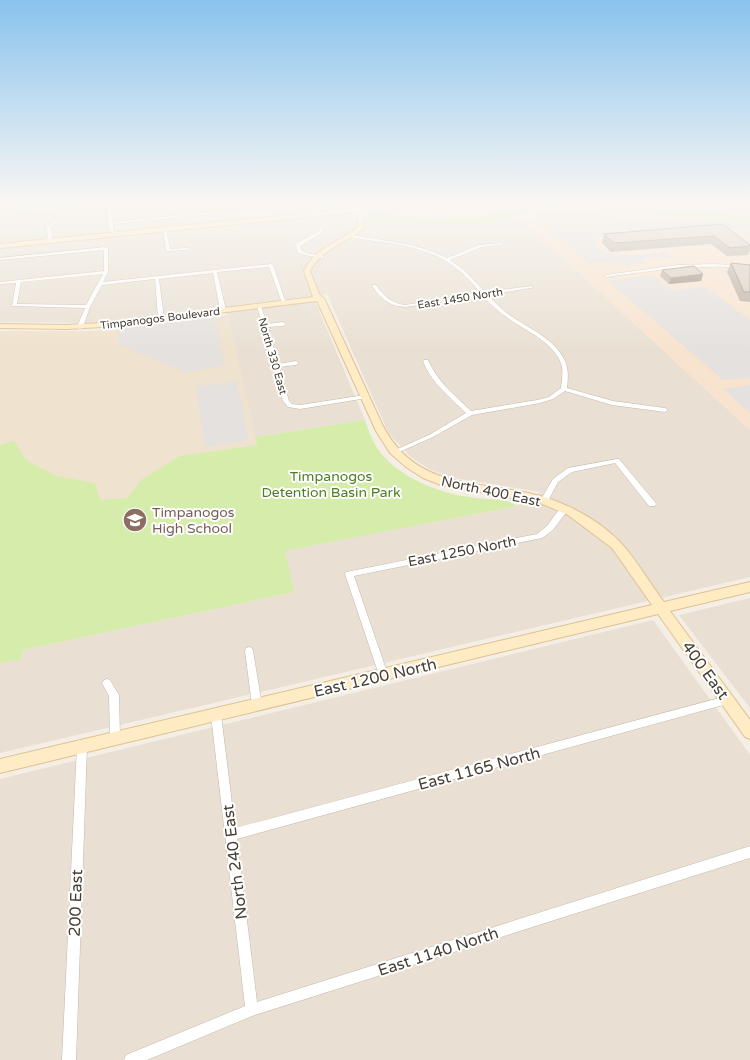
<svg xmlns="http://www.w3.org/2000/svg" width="750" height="1060" font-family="'Varela Round',sans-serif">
<rect width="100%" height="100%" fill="#f4eee5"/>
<g fill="#e9e0d3">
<path d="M0,202h238l5,18 -243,23z"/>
<path d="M294,202h125l-86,8z"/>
<path d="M339,214l34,6 96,5 15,-1 33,-8 233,214v147l-750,176v-90l22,-4 1,-9 271,-58 -10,-41 233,-45 24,-14 -88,-14 -22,-8 -19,-12 -23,-24 -62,-140 -232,29 -95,-1v-74z"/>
<path d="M315,301l50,119 -110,17 -28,-125z"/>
<path d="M750,598v110l-71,-93z"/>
<path d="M653,620l97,135v305h-750v-281z"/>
</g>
<path fill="#f8e3ce" d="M562,202h188v228l-233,-214 33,-8h19z"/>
<path fill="#efe2ce" d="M228,315l29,130 -234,205 -1,9 -22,4v-332h93z"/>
<g fill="#d5ecaa">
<path d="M14,202h69l-1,6 -73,7z"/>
<path d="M296,202h36l20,6 -19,2z"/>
<path d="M555,203l30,2 2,2 62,5h71l30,5v5l-164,-11 -9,-7c-9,6 -17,3 -27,4 -28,3 -53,16 -81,17l-96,-5 -6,-9c37,5 75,11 112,5 26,-3 50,-11 76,-13z"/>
<path d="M365,420c3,9 7,20 12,28 21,30 63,46 99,50 12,2 31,0 41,8l-232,45 9,41 -271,58 -1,9 -22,4v-218l14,-4 12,19 30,16 39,7 5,17 27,-2 14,-18 39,-24 77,-11 -2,-8z"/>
</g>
<g fill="#e5e1de">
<path d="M563,202h156l24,5 1,-5h6v13l-33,-5 -69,1z"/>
<path d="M551,210l99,9 70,1 27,3 3,2v9l-29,-4 -73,6 -33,-4 -1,6 -15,-2 -2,11 9,6 22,2 38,-3 7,6 -32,1 5,5h-13v2l-35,-4 -9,2 -51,-47 -5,-2z"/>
<path d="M652,275l20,16 32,-5 46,34v58l-27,2 -115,-99z"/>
<path d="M214,318l10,44 -4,5 -35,5 -67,-28 1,-15z"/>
<path d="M237,381l12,59 -44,7 -9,-60z"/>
<path d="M750,385v28l-27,-24z"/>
</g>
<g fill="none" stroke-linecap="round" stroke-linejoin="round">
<g stroke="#c3b8aa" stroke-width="1">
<g id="street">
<path d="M107,202h4v2l32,-2 -32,4 1,16 101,-10 2,1 -2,1 -100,10v5l3,5 -2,1 -5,-6z"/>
<path d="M54,221l3,1 -7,6 2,7 -1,6 -4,1 1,-7 -2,-7z"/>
<path d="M163,228l3,1 4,20 16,-1h2v2l-22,1z"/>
<path d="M320,228l3,1 -1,4 -22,13 1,4 4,3 18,3v2l-19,-3 -7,-3 -1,-8 23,-13z"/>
<path d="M352,235c32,6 66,8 95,23l32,-13 23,-2v2h-2l-18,2 -32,13 14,10 21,22 47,-6v2h-2l-42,7c7,8 14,15 23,21 19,13 44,23 54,45 4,9 3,18 2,27l46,13 52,7 3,2 -3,2 -53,-7 -47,-14 -12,8 -13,4 -68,12 -39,22 -36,16h-4l-1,-1 1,-1 36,-16 37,-22c-16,-16 -35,-30 -43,-52l1,-1h4c11,24 25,33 43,51l66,-11 12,-3 12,-9c1,-9 3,-18 -1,-27 -9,-20 -34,-30 -51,-42 -10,-7 -18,-14 -26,-23l-78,11c-16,-1 -24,-8 -33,-21v-1h4c8,11 15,18 29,20l76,-12c-9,-10 -17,-20 -28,-27 -29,-22 -68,-22 -102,-29v-2z"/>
<path d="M106,247l2,1v24l-5,10 168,-18 2,1 13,38 -2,1 -2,-1 -13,-36 -52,5 9,38 -3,2 -3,-2 -7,-37 -54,6 5,39 -3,2 -3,-2 -3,-39 -53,6 -12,22 -7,20 -3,2 -3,-2 8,-19 -73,-2 4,-23 -16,1v-2l104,-11v-21l-104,10v-2zM103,274l-17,31 -69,-1 4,-22z"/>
<path d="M714,264l36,2v2c-49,-4 -96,2 -144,9l-2,-1 2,-1 72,-10z"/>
<path d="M257,305l4,1 6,18 16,-2 3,2 -3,2 -15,1 10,37 18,-3 3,2 -3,2 -17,2 10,34 3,3 8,1 65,-10 2,1v2l-67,11 -12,-2 -5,-6 -26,-95z"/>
<path d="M617,459h2l36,43 1,2 -1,2h-6l-34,-43 -43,9 -14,10 -11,21h-3l-4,-2 13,-22 15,-11z"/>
<path d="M564,506l4,3 -1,2 -14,19 -11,8 -188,38 34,99 -2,3 -3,1 -3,-1 -35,-104 1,-2 191,-38 10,-8 14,-19z"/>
<path d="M249,647l3,1 1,3 9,54 -2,3 -3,1 -3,-1 -2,-3 -7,-54 1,-3z"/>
<path d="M107,679l3,1 9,15 1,43 -2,3 -3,2 -3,-2 -2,-3 -1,-42 -7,-13 2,-3z"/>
<path d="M727,696l3,1 2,3 -2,3 -3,1 -490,135 20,163 493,-156v12l-498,158 -105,44h-23l2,-5 119,-49 -34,-291 2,-3 3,-1 3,1 2,3 14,113z"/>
<path d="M82,742l4,2 1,3 -11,313h-14l15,-313 1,-3z"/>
</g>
</g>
<g stroke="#dcc293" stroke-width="2">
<path id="secondary" d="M352,202h6l4,6 54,-6h25l-78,9 1,17c-18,16 -42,20 -54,43l9,23 5,4 58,126c39,78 118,50 183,81 19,8 39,21 54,36 15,15 32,44 45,61l86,-20v10l-80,19 80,109v19l-5,-2 -87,-123 -658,159v-14l652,-154 -40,-57 -44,-33 -28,-12 -99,-18 -18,-7 -17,-11 -16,-14 -14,-22 -59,-130 -215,26 -36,2 -66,-1v-4l66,1 36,-2 211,-26 -9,-26c13,-26 34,-27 55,-45l-2,-14 -357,36v-4l356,-36z"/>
</g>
<use href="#street" fill="#fff" fill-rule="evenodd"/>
<use href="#secondary" fill="#ffebc4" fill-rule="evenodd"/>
</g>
<g fill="#bbafa3">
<path d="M723,202h14l-1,2z"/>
<path d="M722,224l28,21v5l-2,5 -21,1 -16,-12 -100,8 -9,-9 2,-9z"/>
<path d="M731,263l19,2v37l-10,-1 -13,-29z"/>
<path d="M662,270l41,4 -2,7 -32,3 -9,-8z"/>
</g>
<path fill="#998f84" d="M703,274l-2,7 -32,3 2,-6z"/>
<g fill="#daccbd" stroke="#998f84">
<path d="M722,224l28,21v1l-20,2 -16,-12 -100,7 -10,-9z"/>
<path d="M731,263l19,2v27h-6z"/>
<path d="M694,266l9,8 -32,4 -9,-8z"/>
</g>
<linearGradient id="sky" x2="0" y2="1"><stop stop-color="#89c3ee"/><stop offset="0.58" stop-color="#faf7f3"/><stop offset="1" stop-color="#faf7f3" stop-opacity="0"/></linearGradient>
<rect width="750" height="351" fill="url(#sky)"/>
<defs>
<g id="school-disc" transform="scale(1.25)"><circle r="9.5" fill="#8d6e63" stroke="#fff"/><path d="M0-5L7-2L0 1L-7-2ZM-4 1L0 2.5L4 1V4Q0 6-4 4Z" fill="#fff"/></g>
</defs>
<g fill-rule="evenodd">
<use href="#school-disc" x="135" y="520"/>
</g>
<g text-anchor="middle" stroke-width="4" stroke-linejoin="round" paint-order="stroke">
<g font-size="11" fill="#473e34" stroke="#fff">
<text transform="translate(460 298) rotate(-9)" y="4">East 1450 North</text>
<text transform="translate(160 318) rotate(-7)" y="4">Timpanogos Boulevard</text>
<text transform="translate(273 356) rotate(74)" y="4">North 330 East</text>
</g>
<g font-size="14" fill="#4e7e22" stroke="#fff">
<text x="331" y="481">Timpanogos<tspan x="331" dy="16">Detention Basin Park</tspan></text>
</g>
<g font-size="14" fill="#473e34" stroke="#fff">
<text transform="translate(491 491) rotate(12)" y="5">North 400 East</text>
<text transform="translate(462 551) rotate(-11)" y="5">East 1250 North</text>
</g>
<g font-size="14" fill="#785e54" stroke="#fff" text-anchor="start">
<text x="152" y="517">Timpanogos<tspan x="152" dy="16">High School</tspan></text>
</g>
<g font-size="16" fill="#473e34" stroke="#fff">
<text transform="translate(706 670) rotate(54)" y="6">400 East</text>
<text transform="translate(375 677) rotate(-13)" y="6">East 1200 North</text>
<text transform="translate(479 768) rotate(-15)" y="6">East 1165 North</text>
<text transform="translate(234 862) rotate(-97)" y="6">North 240 East</text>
<text transform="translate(75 903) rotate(-88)" y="6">200 East</text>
<text transform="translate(438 951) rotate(-18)" y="6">East 1140 North</text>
</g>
</g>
</svg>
